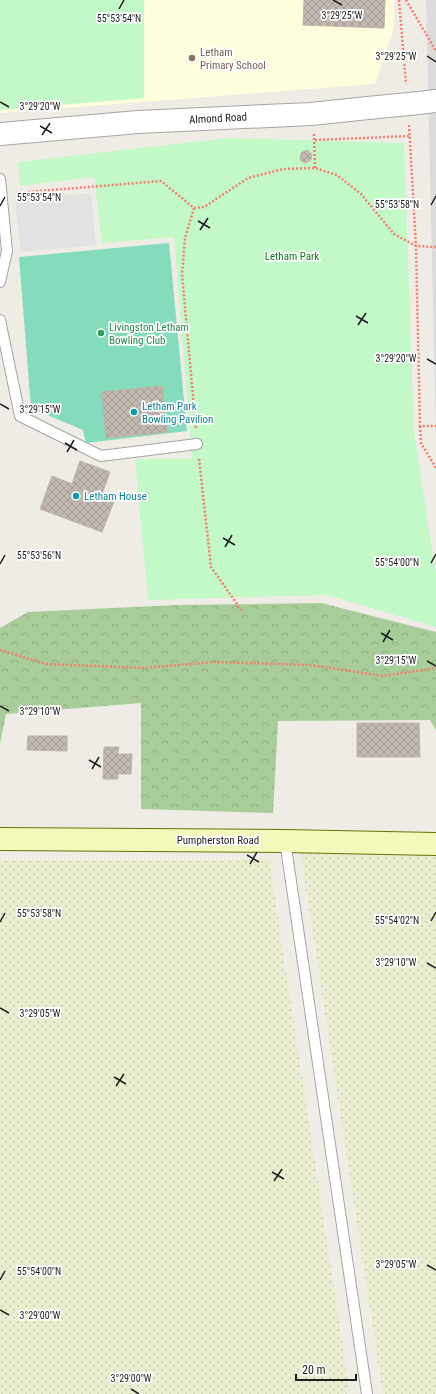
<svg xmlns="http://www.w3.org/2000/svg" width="436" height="1394" font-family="'Roboto Condensed',sans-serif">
<defs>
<pattern id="farmland-dots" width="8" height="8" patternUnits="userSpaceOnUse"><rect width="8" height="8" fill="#ebedd0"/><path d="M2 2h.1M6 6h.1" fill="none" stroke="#c9cbb2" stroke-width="1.8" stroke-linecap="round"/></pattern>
<pattern id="forest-crowns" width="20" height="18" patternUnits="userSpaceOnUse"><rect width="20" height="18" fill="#a9cd9a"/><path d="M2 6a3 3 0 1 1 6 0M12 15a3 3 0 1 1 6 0" fill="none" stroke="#91b084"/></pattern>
<pattern id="building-cross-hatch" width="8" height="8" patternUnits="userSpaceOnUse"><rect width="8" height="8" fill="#c0b8b1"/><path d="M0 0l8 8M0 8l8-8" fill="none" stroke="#a59e98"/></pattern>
</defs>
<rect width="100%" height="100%" fill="#efece5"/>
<path fill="#dcdbdb" d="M426,0h10v432z"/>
<path fill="#fefede" d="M0,0h394l-1,31 -18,53 -375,29z"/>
<g fill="url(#farmland-dots)">
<path d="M436,848v546h-53l-83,-545z"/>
<path d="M269,859l81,535h-350v-534z"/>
</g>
<path fill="url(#forest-crowns)" d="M321,603l115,29v98l-6,-10 -152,1 -5,92 -132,-4v-106l-135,11 -6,30v-116l28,-16 148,-7z"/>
<g fill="#c3f8c8">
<path d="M0,0h144v98l-144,12z"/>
<path d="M228,138l176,5 10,289 22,142v53l-109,-32 -179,5 -13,-141h57l-18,-222 -72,6 -8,-66 -74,9 -2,-24z"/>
</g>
<path fill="#84dcbc" d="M169,243l18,188 -101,12 -3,-13 -52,-22 -12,-151z"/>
<path fill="#e2e2e2" d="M91,193l5,52 -75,7 -6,-52z"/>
<g fill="url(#building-cross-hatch)" stroke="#c0b3a7">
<path d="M304,0h81l-1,28 -81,-3z"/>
<path d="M307,150l5,4 -1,6 -6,3 -5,-3 1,-7z"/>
<path d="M162,386l5,46 -61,6 -4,-46z"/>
<path d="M80,461l30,11 -8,22 13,5 -13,33 -62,-23 12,-33 20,8z"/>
<path d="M357,723h62l1,34h-63z"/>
<path d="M28,736h39v15l-40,-1z"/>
<path d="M104,747h15l-1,7h14l-1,20h-13v5h-15z"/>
</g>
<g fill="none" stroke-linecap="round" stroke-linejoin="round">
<g stroke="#a5a5a5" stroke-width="12">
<g id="service">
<path d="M0,179l7,72 -7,31"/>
<path d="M0,320l20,96 81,40 96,-12"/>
<path d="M285,841l82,553"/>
</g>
</g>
<g stroke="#a5a5a5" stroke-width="24">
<g id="tertiary">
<path d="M419,103l17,-2"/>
<path d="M0,134l138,-12 173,-8 57,-6"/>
</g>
</g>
<g stroke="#667307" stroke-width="24">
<path id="secondary" d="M0,839l285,2 151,3"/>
</g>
<g stroke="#f77e6e" stroke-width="2.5" stroke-dasharray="2 2" stroke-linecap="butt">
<path d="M399,0l7,84"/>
<path d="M406,0l30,51"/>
<path d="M409,125l7,121 4,180h16"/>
<path d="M314,134l1,34"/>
<path d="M315,140l95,-4"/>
<path d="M16,193l145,-12 33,27 10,-1 44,-29 35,-9 32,-1 22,7 24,19 33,40 22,12 20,1"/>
<path d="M194,208l-9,30 -3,36 14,156"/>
<path d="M420,426l1,17 15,25"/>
<path d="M199,459l12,108 31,44"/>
<path d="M0,650l46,14 97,4 71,-6 97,3 72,11 53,-8"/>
</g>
<use href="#service" stroke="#fff" stroke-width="10"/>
<use href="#tertiary" stroke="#fff" stroke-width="22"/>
<use href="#secondary" stroke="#f4f8ba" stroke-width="22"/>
<g stroke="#a5a5a5" stroke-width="24" stroke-linecap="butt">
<path id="tertiary-bridge" d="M368,108l51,-5"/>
</g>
<use href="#tertiary-bridge" stroke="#fff" stroke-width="22"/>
</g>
<path fill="none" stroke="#1e1e1e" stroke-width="1.5" d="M333,0l9,5M119,9l5,-9M427,56l9,6M0,102l9,5M40,126l12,7M42,135l8,-12M431,205l5,-9M0,206l5,-9M198,221l12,7M200,230l8,-12M356,316l12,7M358,325l8,-12M427,359l9,5M0,404l9,5M65,443l12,7M67,452l7,-12M223,538l12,7M225,547l7,-12M431,563l5,-9M0,564l5,-9M381,633l12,7M383,642l7,-12M427,661l9,5M0,706l9,5M89,760l12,7M92,769l7,-12M247,855l12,7M250,864l7,-12M431,921l5,-9M0,922l5,-9M427,963l9,5M0,1008l9,5M114,1077l12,7M116,1086l8,-12M272,1172l12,7M274,1181l8,-12M427,1265l9,5M0,1280l5,-9M0,1310l9,5M131,1389l8,5"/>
<circle fill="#8d6e63" stroke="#fff" stroke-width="1.5" cx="192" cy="58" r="4"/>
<circle fill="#2e9e5b" stroke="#fff" stroke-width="1.5" cx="101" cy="333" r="4"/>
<g fill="#0f9aa8" stroke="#fff" stroke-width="1.5">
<circle cx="134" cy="412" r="4"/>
<circle cx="76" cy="496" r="4"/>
</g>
<g text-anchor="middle" stroke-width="3.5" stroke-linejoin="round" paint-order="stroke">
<g font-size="11" fill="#785e54" stroke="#fff" text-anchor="start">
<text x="200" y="56">Letham<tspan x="200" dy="13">Primary School</tspan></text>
</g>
<g font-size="11" fill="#1e1e1e" stroke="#fff">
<text transform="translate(218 118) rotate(-3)" y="4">Almond Road</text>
<text x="218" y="844">Pumpherston Road</text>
</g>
<g font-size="11" fill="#0e7b19" stroke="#fff">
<text x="292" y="260">Letham Park</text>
</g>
<g font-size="11" fill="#27864d" stroke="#fff" text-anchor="start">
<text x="109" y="331">Livingston Letham<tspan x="109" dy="13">Bowling Club</tspan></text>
</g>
<g font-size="11" fill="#0d838f" stroke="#fff" text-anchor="start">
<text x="142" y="410">Letham Park<tspan x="142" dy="13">Bowling Pavilion</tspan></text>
<text x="84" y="500">Letham House</text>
</g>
</g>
<g font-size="10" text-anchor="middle" fill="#1e1e1e" stroke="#fff" stroke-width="3.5" stroke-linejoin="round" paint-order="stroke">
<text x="342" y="19">3°29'25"W</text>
<text x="119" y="22">55°53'54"N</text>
<text x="396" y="60">3°29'25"W</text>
<text x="40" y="110">3°29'20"W</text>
<text x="39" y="201">55°53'54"N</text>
<text x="397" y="208">55°53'58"N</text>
<text x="396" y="362">3°29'20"W</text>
<text x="40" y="413">3°29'15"W</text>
<text x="39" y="559">55°53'56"N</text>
<text x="397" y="566">55°54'00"N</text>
<text x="396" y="664">3°29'15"W</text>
<text x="40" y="715">3°29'10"W</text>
<text x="39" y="917">55°53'58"N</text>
<text x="397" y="924">55°54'02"N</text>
<text x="396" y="966">3°29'10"W</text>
<text x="40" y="1017">3°29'05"W</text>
<text x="396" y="1268">3°29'05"W</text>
<text x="39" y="1275">55°54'00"N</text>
<text x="40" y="1319">3°29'00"W</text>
<text x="131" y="1382">3°29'00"W</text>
</g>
<path d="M296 1374v6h60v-6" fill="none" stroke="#1e1e1e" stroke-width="2"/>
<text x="302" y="1374" font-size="12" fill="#1e1e1e" stroke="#ffffff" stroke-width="3" paint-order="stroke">20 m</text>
</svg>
